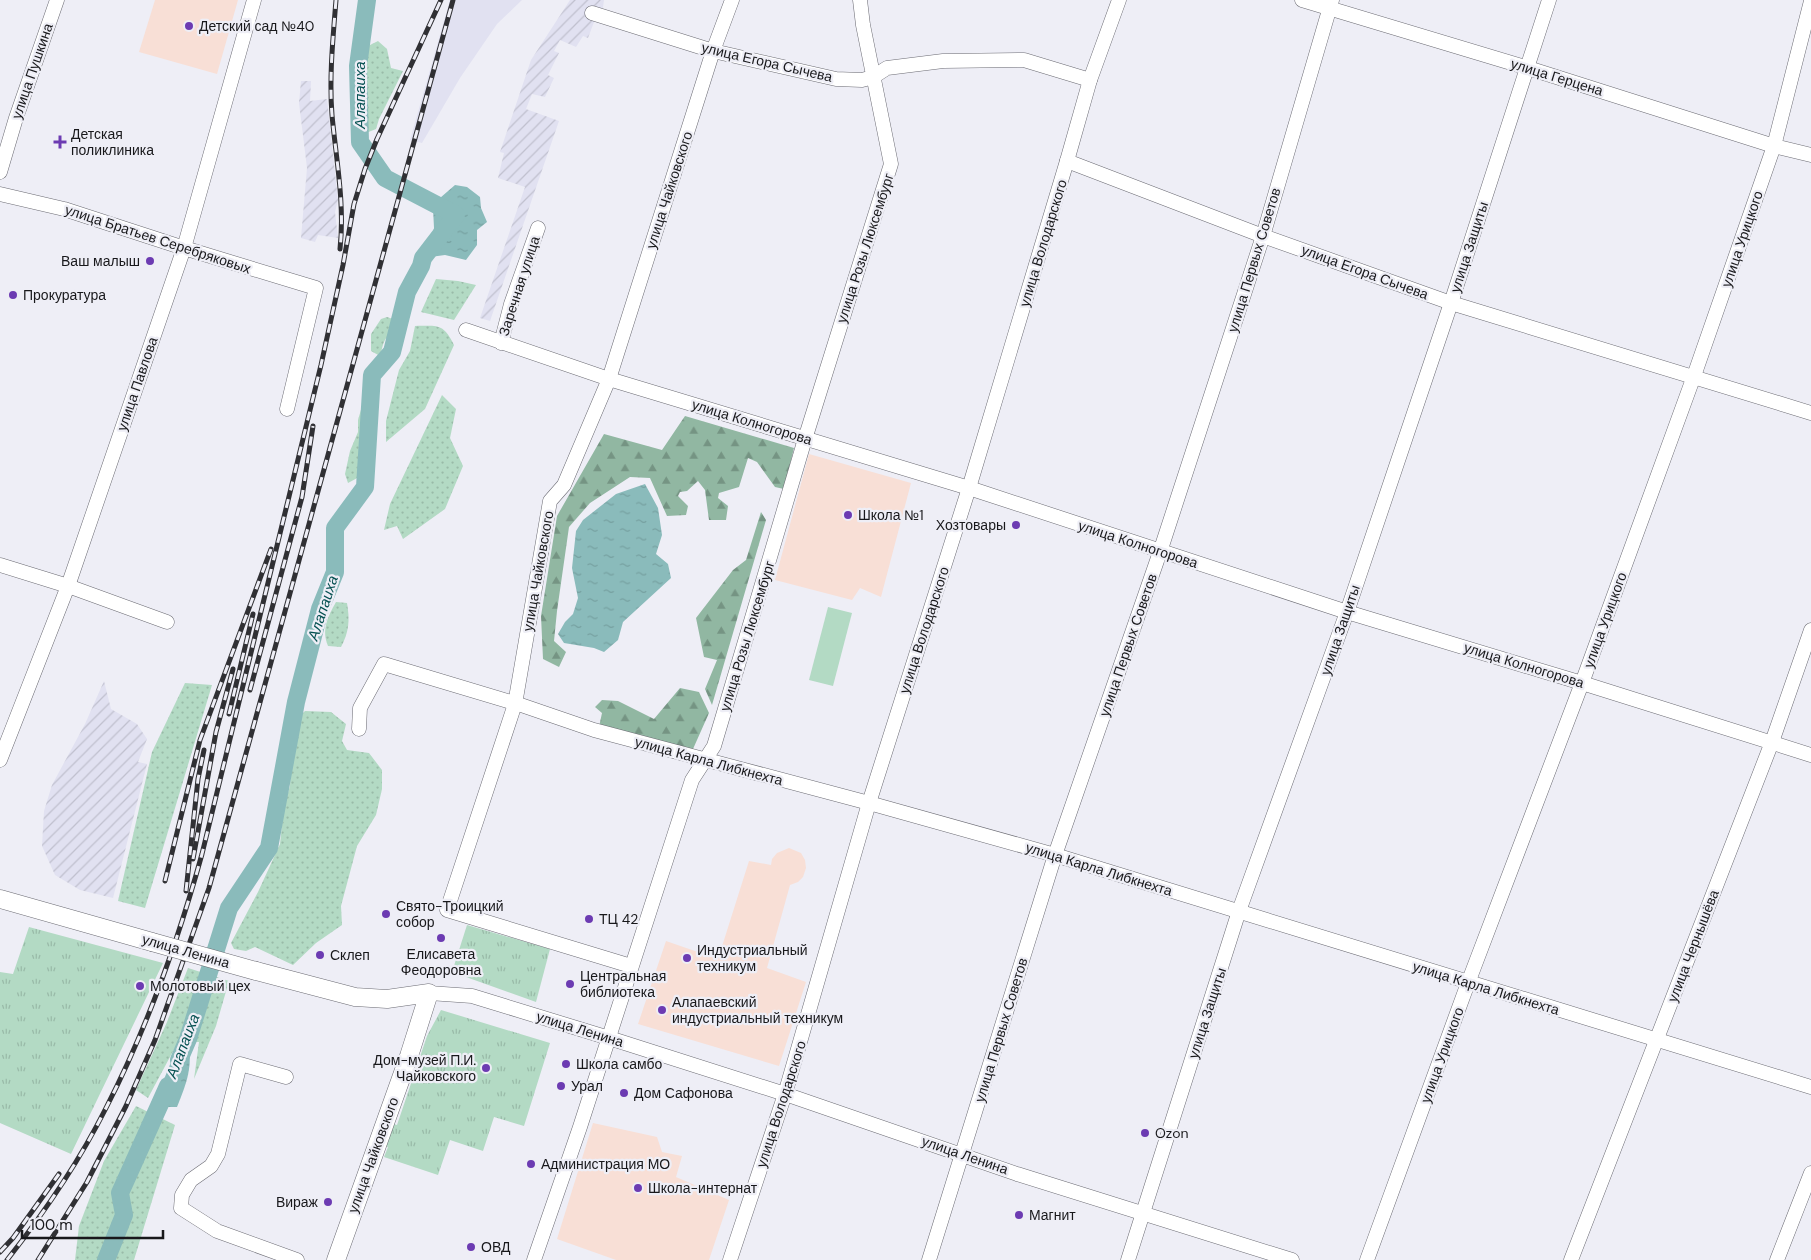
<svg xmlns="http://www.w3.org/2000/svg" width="1811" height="1260" font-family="'DM Sans',sans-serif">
<defs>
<pattern id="industrial-furrows" width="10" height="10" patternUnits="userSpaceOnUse" patternTransform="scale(1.25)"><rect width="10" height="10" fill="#e1e1f1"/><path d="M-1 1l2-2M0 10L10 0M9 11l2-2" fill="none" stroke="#c0c0ce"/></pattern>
<pattern id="grass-dots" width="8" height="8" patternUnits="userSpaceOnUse" patternTransform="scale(1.25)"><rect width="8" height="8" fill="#b3dac4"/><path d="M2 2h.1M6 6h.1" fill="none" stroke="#99baa8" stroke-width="1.8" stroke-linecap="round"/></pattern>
<pattern id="forest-firs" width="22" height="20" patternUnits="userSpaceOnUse" patternTransform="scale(1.25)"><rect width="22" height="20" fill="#91b7a2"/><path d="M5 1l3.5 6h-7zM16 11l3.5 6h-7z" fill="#759483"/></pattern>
<pattern id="park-tufts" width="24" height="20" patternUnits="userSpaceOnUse" patternTransform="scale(1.25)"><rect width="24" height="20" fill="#b3dac4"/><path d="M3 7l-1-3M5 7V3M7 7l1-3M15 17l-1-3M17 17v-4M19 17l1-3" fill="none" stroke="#99baa8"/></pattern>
<pattern id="water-ripples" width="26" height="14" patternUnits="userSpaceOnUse" patternTransform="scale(1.25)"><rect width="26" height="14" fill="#8abbbb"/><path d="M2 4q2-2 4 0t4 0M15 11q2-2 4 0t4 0" fill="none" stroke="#76a0a0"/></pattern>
</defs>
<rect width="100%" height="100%" fill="#eeeef6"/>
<path fill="#e1e1f1" d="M450,0h72l-25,24 -37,54 -38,65 -12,-3z"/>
<g fill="url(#industrial-furrows)">
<path d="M570,0h34l-1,7 -9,15 -6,16 -5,-2 -7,11 -16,-7 -6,11 5,2 -11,22 6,3 -9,19 -13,-3 -6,15 33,12 -69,200 -10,-3 45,-131 -27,-9 6,-25 -4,-1 31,-92z"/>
<path d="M301,81h10l-1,20 17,-2 11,101 -3,12 3,26 -20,-3 -3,7 -14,-4 6,-70 -8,-65z"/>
<path d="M104,681l7,28 26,15 10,15 -9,23 9,2 -34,134 -33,-8 -25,-15 -13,-29 2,-35 8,-26 33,-61z"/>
</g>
<g fill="#f8dfd6">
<path d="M155,0h83l-21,74 -78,-22z"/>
<path d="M809,454l102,29 -30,114 -21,-9 -8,12 -77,-20z"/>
<path d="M789,848l12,5 4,7 1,8 -3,9 -5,5 -8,3 -23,83 39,14 -27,84 -141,-42 28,-83 52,18 31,-98 22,4 1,-6 5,-6z"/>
<path d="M593,1123l64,14 5,15 20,4 -6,21 53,23 -20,60h-93l-59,-21z"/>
</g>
<g fill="url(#grass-dots)">
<path d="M378,41l9,8 4,19 12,3 -24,48 -3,10 -10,4 -3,-44 5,-43z"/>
<path d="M436,279l22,2 18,4 -22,35 -33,-8z"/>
<path d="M387,317l12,4c1,13 -9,11 -14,19 -3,5 -3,11 -5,16l-9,-5v-17l10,-15z"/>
<path d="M415,326c23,0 28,-3 39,19l-29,64 -39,33v-21l13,-51 11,-19z"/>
<path d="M442,395l14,14 -6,29 13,28 -18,43 -42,30 -6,-13 -13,4 6,-26z"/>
<path d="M365,396l12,5 -8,53 1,14 -9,8 -13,7 -3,-9 5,-23 8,-19v-12z"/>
<path d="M336,602l11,1c3,17 2,29 -6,44l-13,-1c-7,-16 0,-30 8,-44z"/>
<path d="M185,683l27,2 -67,223 -27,-7 34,-149z"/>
<path d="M305,711l26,1 15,12 -4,17 5,9 22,3 13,17v19l-6,26 -19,31 -16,60 1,19 -26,18 -23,22 -38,-18 -9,4 -12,-2 -3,-6 27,-51 22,-48 4,-38 6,-20 1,-22 6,-45z"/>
<path d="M188,968l41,13 -13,45 -22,53 5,-37h-21l-30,56 -12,-8 31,-68z"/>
<path d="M136,1106l39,19 -41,135h-59l4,-34 25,-65z"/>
</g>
<g fill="url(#forest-firs)">
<path d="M685,416l109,32 -10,41 -9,-2 -18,-25 -9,-4 -9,29 -20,6 -1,5 10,8 -2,14h-17l-4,-30 -7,-9 -11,10 -7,1 -2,4 10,10 -2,9 -19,1 -17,-38 -20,-1 -40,26 -21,24 -12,84 -3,30 12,11 -7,15 -16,-8 -2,-43 16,-100 47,-82 58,16z"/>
<path d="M761,512l5,8 -54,185 -7,-16 12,-29 -13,-3 -8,-39 37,-48 13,-10z"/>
<path d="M680,688l19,4 10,21 -16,36 -38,-6 -56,-16 3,-14 -7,-6 7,-7 16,1 36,18z"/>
</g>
<g fill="url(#park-tufts)">
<path d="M467,925l83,24 -14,53 -84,-30z"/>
<path d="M29,927l134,36 -92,191 -71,-31v-151l13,2z"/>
<path d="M441,1010l109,33 -26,83 -30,-9 -11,34 -33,-11 -12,35 -54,-18 4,-10 -6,-2 8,-22 7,2 30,-89z"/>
</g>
<path fill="#b3dac4" d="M828,607l24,6 -19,73 -24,-6z"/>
<g fill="url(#water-ripples)">
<path d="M455,185l12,2 13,10 1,11 6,14 -10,8v15l-11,15 -21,-5 -22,3 6,-7 5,-23 -1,-20 7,-10z"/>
<path d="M645,484l13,24 4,27 -6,19 12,10 3,14 -48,44 -5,18 -14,12 -10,-4 -30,-5 -6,-9 7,-12 8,-8 5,-16 -6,-30 4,-37 7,-11 33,-26z"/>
<path d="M188,1039c5,28 -1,43 -11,68h-18l-3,-8 15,-37z"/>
</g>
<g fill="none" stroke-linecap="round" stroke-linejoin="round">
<g stroke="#8abbbb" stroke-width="18">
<path d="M179,1060l9,-21 41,-131 40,-60 27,-146 24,-93 15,-37v-44l30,-41 7,-112 20,-23 15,-60 14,-26 2,-8 33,-43 -71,-37 -25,-36 -2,-76 9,-66"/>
<path d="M106,1260l18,-45 -4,-22 48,-107"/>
</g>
<g stroke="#6b6b73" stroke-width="15">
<g id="minor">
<path d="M1302,0l226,68 246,78 37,9"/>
<path d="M592,13l121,38 123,28 26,1 11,-3 14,-9 56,-7 81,-1 66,20"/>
<path d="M1067,161l196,75 188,67 360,110"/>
<path d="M0,172l16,-54 41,-118"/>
<path d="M0,194l64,15 120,39 132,40 -29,121"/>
<path d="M466,330l143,49 360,109 378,124 235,71 229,72"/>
<path d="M501,343l10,-39 27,-76"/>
<path d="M0,565l68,21 99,36"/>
<path d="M359,729l1,-21 24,-44 137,41 73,25 275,73 186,52 756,232"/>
<path d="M0,760l68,-174 116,-338 70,-248"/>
<path d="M631,966l-184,-56 68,-206 35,-203 14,-16 45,-106 104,-328 19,-51"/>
<path d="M429,993l43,3 137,42 176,56 232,80 275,86"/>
<path d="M286,1077l-46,-13 -22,90 -7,12 -20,14 -9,15 -1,13 36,23 80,29"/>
<path d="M534,1260l46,-133 112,-347 22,-34 91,-307 86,-275 -28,-139 -3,-25"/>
<path d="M730,1260l55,-166 84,-291 100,-315 98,-327 23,-81 29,-80"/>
<path d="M929,1260l126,-405 105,-303 103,-316 69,-236"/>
<path d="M1128,1260l111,-349 108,-299 104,-309 98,-303"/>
<path d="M1367,1260l101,-277 114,-300 112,-307 80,-230 37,-145"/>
<path d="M1571,1260l201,-518 39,-112"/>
<path d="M1777,1260l34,-87"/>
</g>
</g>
<g stroke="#6b6b73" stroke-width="19">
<g id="major">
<path d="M0,899l152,43"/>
<path d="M256,971l99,26 32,2 42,-6 -20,63 -73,204"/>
</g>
</g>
<use href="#minor" stroke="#fff" stroke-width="14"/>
<use href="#major" stroke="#fff" stroke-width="18"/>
<g stroke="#303034" stroke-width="5">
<g id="rail">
<path d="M336,0c-3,38 -7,77 -4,115 4,44 13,89 8,134"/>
<path d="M250,690l52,-193 11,-71"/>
<path d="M229,714l24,-100"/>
<path d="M193,859l23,-127 17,-63"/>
<path d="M165,881l35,-141 71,-191"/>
<path d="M186,891l12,-112 6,-29"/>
<path d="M0,1252l13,-14 46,-64"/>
<path d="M7,1260c37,-47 72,-98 99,-152 41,-80 72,-167 96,-254l119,-489 22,-100 11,-61 11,-35 12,-30 64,-139"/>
<path d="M38,1260l49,-78 39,-76 29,-66 54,-152 244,-888"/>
</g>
</g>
<use href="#rail" stroke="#eeeef6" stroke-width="3" stroke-dasharray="9" stroke-linecap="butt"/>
<g stroke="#6b6b73" stroke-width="19" stroke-linecap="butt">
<path id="major-bridge" d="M152,942l104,29"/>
</g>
<use href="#major-bridge" stroke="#fff" stroke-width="18"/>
</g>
<g fill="#6c3bb2" stroke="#eeeef6" stroke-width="2">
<circle cx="189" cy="26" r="5"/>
<path d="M57.5 134.5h5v5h5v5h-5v5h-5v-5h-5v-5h5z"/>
<circle cx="150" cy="261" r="5"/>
<circle cx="13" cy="295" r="5"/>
<circle cx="848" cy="515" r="5"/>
<circle cx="1016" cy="525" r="5"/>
<circle cx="386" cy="914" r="5"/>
<circle cx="589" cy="919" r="5"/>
<circle cx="441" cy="938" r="5"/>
<circle cx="320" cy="955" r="5"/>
<circle cx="687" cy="958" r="5"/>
<circle cx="570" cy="984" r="5"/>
<circle cx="140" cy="986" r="5"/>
<circle cx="662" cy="1010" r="5"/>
<circle cx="566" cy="1064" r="5"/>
<circle cx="486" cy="1068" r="5"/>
<circle cx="561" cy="1086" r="5"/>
<circle cx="624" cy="1093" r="5"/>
<circle cx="1145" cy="1133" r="5"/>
<circle cx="531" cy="1164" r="5"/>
<circle cx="638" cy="1188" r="5"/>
<circle cx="328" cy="1202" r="5"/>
<circle cx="1019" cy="1215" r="5"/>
<circle cx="471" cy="1247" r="5"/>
</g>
<g text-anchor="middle" stroke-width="4.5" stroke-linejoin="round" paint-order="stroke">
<g font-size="14" fill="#18181b" stroke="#eeeef6" text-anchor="start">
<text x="199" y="31">Детский сад №40</text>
<text x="71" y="139">Детская<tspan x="71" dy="16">поликлиника</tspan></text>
<text x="140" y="266" text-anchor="end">Ваш малыш</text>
<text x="23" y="300">Прокуратура</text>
<text x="858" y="520">Школа №1</text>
<text x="1006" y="530" text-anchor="end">Хозтовары</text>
<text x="396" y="911">Свято-Троицкий<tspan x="396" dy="16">собор</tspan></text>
<text x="599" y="924">ТЦ 42</text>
<text x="697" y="955">Индустриальный<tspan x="697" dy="16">техникум</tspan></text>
<text x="441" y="959" text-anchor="middle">Елисавета<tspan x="441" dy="16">Феодоровна</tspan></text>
<text x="330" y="960">Склеп</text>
<text x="580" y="981">Центральная<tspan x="580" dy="16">библиотека</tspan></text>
<text x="150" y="991">Молотовый цех</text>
<text x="672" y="1007">Алапаевский<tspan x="672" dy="16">индустриальный техникум</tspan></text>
<text x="476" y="1065" text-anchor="end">Дом-музей П.И.<tspan x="476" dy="16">Чайковского</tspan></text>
<text x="576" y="1069">Школа самбо</text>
<text x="571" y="1091">Урал</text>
<text x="634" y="1098">Дом Сафонова</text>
<text x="1155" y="1138">Ozon</text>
<text x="541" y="1169">Администрация МО</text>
<text x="648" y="1193">Школа-интернат</text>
<text x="318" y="1207" text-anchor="end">Вираж</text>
<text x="1029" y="1220">Магнит</text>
<text x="481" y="1252">ОВД</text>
</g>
<g font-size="14" fill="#18181b" stroke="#eeeef6">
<text transform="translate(767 62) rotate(13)" y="5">улица Егора Сычева</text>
<text transform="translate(32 71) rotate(-71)" y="5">улица Пушкина</text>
<text transform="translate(1557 77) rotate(17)" y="5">улица Герцена</text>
<text transform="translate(669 190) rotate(-72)" y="5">улица Чайковского</text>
<text transform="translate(158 239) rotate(18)" y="5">улица Братьев Серебряковых</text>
<text transform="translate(1742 239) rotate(-71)" y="5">улица Урицкого</text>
<text transform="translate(1043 243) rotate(-73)" y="5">улица Володарского</text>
<text transform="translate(1469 247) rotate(-72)" y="5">улица Защиты</text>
<text transform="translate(865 248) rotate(-72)" y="5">улица Розы Люксембург</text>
<text transform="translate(1254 260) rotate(-73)" y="5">улица Первых Советов</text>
<text transform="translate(1365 272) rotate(20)" y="5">улица Егора Сычева</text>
<text transform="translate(519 286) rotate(-72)" y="5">Заречная улица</text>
<text transform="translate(137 384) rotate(-71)" y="5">улица Павлова</text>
<text transform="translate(752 422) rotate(17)" y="5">улица Колногорова</text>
<text transform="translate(1138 544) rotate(18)" y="5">улица Колногорова</text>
<text transform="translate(538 571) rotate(-80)" y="5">улица Чайковского</text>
<text transform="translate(1605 620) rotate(-70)" y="5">улица Урицкого</text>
<text transform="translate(924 630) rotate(-72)" y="5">улица Володарского</text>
<text transform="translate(1340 630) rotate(-71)" y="5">улица Защиты</text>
<text transform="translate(747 636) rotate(-73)" y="5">улица Розы Люксембург</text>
<text transform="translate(1128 645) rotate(-71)" y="5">улица Первых Советов</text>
<text transform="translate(1524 665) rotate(17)" y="5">улица Колногорова</text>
<text transform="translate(709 761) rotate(15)" y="5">улица Карла Либкнехта</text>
<text transform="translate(1099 869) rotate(17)" y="5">улица Карла Либкнехта</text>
<text transform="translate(1693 946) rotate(-69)" y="5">улица Чернышёва</text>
<text transform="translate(186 951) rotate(16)" y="5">улица Ленина</text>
<text transform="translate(1486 988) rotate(17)" y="5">улица Карла Либкнехта</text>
<text transform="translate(1207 1013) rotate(-72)" y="5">улица Защиты</text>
<text transform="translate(580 1029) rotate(17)" y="5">улица Ленина</text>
<text transform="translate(1001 1030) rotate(-73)" y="5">улица Первых Советов</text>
<text transform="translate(1442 1055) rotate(-70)" y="5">улица Урицкого</text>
<text transform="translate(781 1104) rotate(-72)" y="5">улица Володарского</text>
<text transform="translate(373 1155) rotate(-70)" y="5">улица Чайковского</text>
<text transform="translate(965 1155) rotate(19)" y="5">улица Ленина</text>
</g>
<g font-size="15" font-style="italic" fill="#055051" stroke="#eeeef6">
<text transform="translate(360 95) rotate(-90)" y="5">Алапаиха</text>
<text transform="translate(323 608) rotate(-72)" y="5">Алапаиха</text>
<text transform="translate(183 1046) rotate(-69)" y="5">Алапаиха</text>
</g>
</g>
<path d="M22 1230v8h141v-8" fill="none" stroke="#18181b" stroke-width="2.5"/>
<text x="30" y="1230" font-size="15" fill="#18181b" stroke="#eeeef6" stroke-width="4" paint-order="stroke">100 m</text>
</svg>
